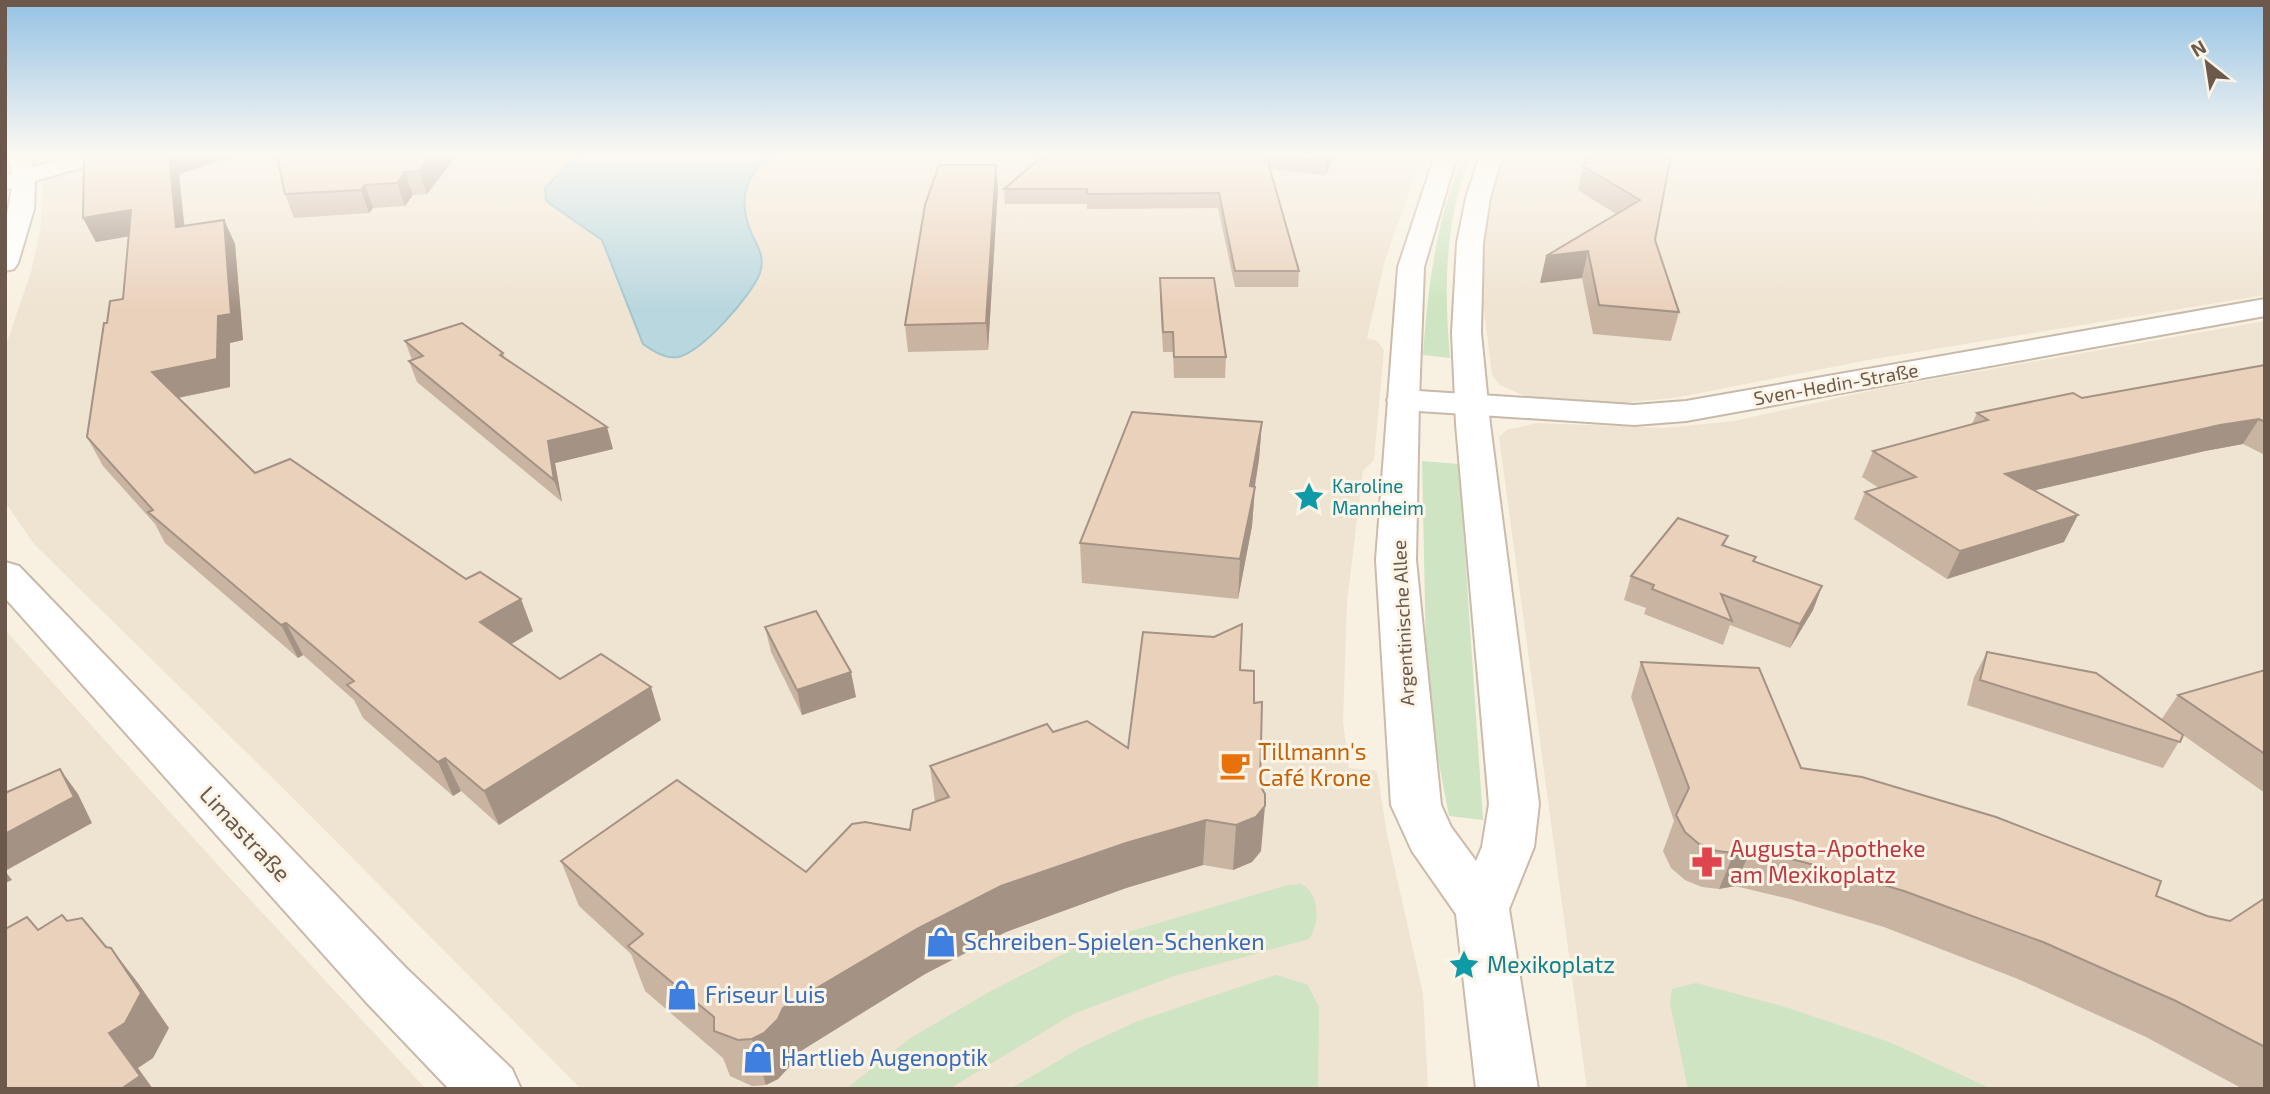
<svg xmlns="http://www.w3.org/2000/svg" width="2270" height="1094" font-family="'Exo 2',sans-serif">
<rect width="100%" height="100%" fill="#f8f1e1"/>
<g fill="#efe3d1">
<path d="M116,155h1306l-37,105 -18,78 10,3 7,9 -10,110 -11,11 -16,130 -4,121 6,46 28,3 10,63 36,160 5,95h-847l-278,-281 -269,-264 -29,-42v-154l26,-76 10,-47 2,-43 15,-9z"/>
<path d="M1505,155h760v140l-397,65 -194,38 -55,5h-34l-58,-6 -27,-12 -8,-10 -12,-99 14,-94z"/>
<path d="M2265,321v768h-678l-88,-652 8,-7 30,-7 128,5 69,-7 144,-32z"/>
<path d="M5,630l212,234 209,225h-421z"/>
</g>
<g fill="#cee4c2">
<path d="M1464,155h7c-27,67 -27,132 -21,203l-27,-3c5,-68 13,-137 41,-200z"/>
<path d="M1422,461l37,3 24,356 -34,-4 -22,-116z"/>
<path d="M1301,884c19,9 19,39 8,55l-135,37 -101,38 -124,75h-103l63,-50 80,-47 88,-45 211,-62z"/>
<path d="M1276,975l32,10 11,22 -1,82h-308l70,-41 58,-27z"/>
<path d="M1696,983l86,23 107,36 103,47h-304l-18,-86 2,-14z"/>
</g>
<path fill="#b9d7df" stroke="#a0c5cf" stroke-width="2" d="M582,155h195c-30,14 -39,41 -28,72 6,17 17,27 11,46 -8,22 -58,79 -82,84 -13,2 -25,-6 -35,-13l-41,-104 -56,-39 -1,-13 26,-27z"/>
<g fill="none" stroke-linecap="round" stroke-linejoin="round">
<g stroke="#c7b9aa" stroke-width="4">
<g id="minor">
<path d="M7,155h22l4,12 41,-12h36l-3,5 -72,21 -1,28 -16,54 -4,6 -9,2v-46l7,-37 -7,2v-14l7,-2z"/>
<path d="M2265,299v17l-579,105 -52,4 -231,-15 -11,-3 -5,-7 5,-7 11,-3 231,15 52,-4z"/>
<path d="M5,562l14,4 387,402 106,101 9,20h-72l-83,-87 -361,-404z"/>
</g>
</g>
<g stroke="#cba" stroke-width="4">
<path id="secondary" d="M1435,155h22l-33,112 -5,133 -3,160 25,245 10,22 25,34 6,-14 7,-43 -33,-380 -4,-91 5,-90 9,-45 14,-43h22l-12,43 -7,45 -2,90 9,91 49,380 -5,43 -25,62 29,180h-62l-20,-175 -44,-63 -21,-46 -15,-245 22,-293z"/>
</g>
<use href="#minor" fill="#fff" fill-rule="evenodd"/>
<use href="#secondary" fill="#fff" fill-rule="evenodd"/>
</g>
<g fill="#c9b4a2">
<path d="M457,155l-30,39 -14,1 -8,11 -32,2 -4,5 -75,5 -9,-24z"/>
<path d="M1044,155h293l-12,20 -55,-6 29,102 -1,16h-63l-17,-79 -131,1v-5h-82l-1,-15z"/>
<path d="M1671,155l-16,85 24,72 -8,29 -78,-7 -11,-56 -42,5 76,-69 -38,-24 5,-24z"/>
<path d="M996,165l2,23 -10,162 -80,2 -3,-27z"/>
<path d="M179,174l5,52 40,-6 11,24 8,96 -13,3v44l-52,11 77,75 278,158 -22,13 49,35 101,41 -162,105 -38,-34 -8,5 -90,-78 -9,-18 -51,-45 -5,3 -133,-115 -10,-19 -52,-58 -16,-29 20,-114 16,-24 6,-63 -33,6 -13,-24z"/>
<path d="M1160,278l66,79 -1,21h-51l-1,-26h-10l-3,-55z"/>
<path d="M405,341l98,12 2,5 108,91 -58,14 7,39 -145,-120 -8,-21 3,-1z"/>
<path d="M2265,365v89h-2l-20,-10 -38,7 -170,39 29,52 -117,37 -93,-60 11,-27 14,-4 -17,-11 11,-26 99,-27 5,-11 105,-15z"/>
<path d="M1262,422l-3,37 -4,28 -3,39 -14,73 -156,-16 -2,-40z"/>
<path d="M1728,536l-4,10 30,15 68,25 -9,24 -23,38 -60,-23 -7,20 -79,-31 2,-6 -22,-8 7,-24z"/>
<path d="M765,627l91,70 -54,18 -31,-63z"/>
<path d="M1987,652l174,68 17,-25 87,-25v123l-82,-58 -20,33 -196,-63 7,-28z"/>
<path d="M1641,662l160,106 406,148 23,5 35,-23v191h-22l-97,-52 -128,-58 -134,-52 -94,-28 -55,-13 -16,3 -17,-2 -17,-7 -14,-12 -8,-17 11,-30 -43,-124z"/>
<path d="M1240,670l14,33 6,82 1,66 -9,11 -19,8 -30,-5 -77,23 -120,44 -81,42 -129,80 -5,11 -13,14 -12,6 -14,1 -22,-10 -7,-18 -78,-67 -14,-37 -52,-48 -18,-45 245,11 104,-42 25,-28 -5,-36 123,-34 75,16z"/>
</g>
<g fill="#a49284">
<path d="M169,155h68l-58,19 8,78 -11,-25z"/>
<path d="M432,155h25l-30,39 -8,-23z"/>
<path d="M1330,155h7l-12,20 2,-14z"/>
<path d="M996,165l2,23 -10,162 -2,-27z"/>
<path d="M405,172l8,23 -8,11 -8,-23z"/>
<path d="M365,185l8,23 -4,5 -8,-23z"/>
<path d="M131,210l11,24 -46,8 -13,-24z"/>
<path d="M224,220l11,24 8,96 -13,3v44l-63,13 -15,-28 66,-56z"/>
<path d="M1588,251l-6,27 -42,5 6,-27z"/>
<path d="M2259,419l-16,25 -38,7 -212,49 12,-26 215,-49z"/>
<path d="M1262,422l-3,37 -6,37 2,-9 -3,39 -14,73 2,-40 10,-73z"/>
<path d="M607,427l6,22 -58,14 7,39 -8,-22 -6,-39z"/>
<path d="M2078,515l-14,27 -117,37 13,-28z"/>
<path d="M1822,586l-9,24 -23,38 10,-24z"/>
<path d="M521,599l12,32 -40,24 -13,-33z"/>
<path d="M286,623l17,32 -5,3 -17,-33z"/>
<path d="M851,672l5,25 -54,18 -5,-25z"/>
<path d="M651,687l10,33 -162,105 -15,-34z"/>
<path d="M445,758l16,33 -8,5 -15,-34z"/>
<path d="M60,769l18,25 14,29 -87,48v-37z"/>
<path d="M1265,806l-4,45 -9,11 -19,8 3,-45z"/>
<path d="M1206,820l-3,45 -77,23 -120,44 -81,42 -129,80 -5,11 -13,14 -12,6 -14,-46 31,-31 134,-79 84,-43 125,-43z"/>
<path d="M1751,849l-16,37 -16,3 15,-36z"/>
<path d="M5,871l7,9 -7,3z"/>
<path d="M111,948l27,35 31,45 -16,30 -15,10 15,21h-32l-12,-56z"/>
</g>
<g fill="#ead1bc" stroke="#a49284" stroke-width="2">
<path d="M89,155h80l7,72 48,-7 7,94 -13,2 -1,43 -65,13 103,101 35,-14 176,120 14,-7 41,27 -41,23 80,57 41,-25 50,33 -167,104 -39,-33 -7,4 -91,-77 7,-4 -68,-58 -5,2 -133,-113 5,-2 -66,-73 17,-114h3l3,-22 13,-2 8,-89 -48,8 1,-61z"/>
<path d="M277,155h155l-13,16 -14,1 -8,11 -32,2 -4,5 -76,4z"/>
<path d="M1044,155h222l33,116h-64l-16,-78 -132,1v-5h-83z"/>
<path d="M1272,155h58l-3,6z"/>
<path d="M1587,155h84l-16,85 24,72 -80,-7 -11,-54 -42,5 94,-56 -57,-34z"/>
<path d="M939,165h57l-10,158 -81,2 20,-120z"/>
<path d="M1160,278h54l12,79h-52l-1,-25h-10z"/>
<path d="M462,323l41,30 -3,2 107,72 -59,14 6,39 -145,-119 14,-5 -18,-15z"/>
<path d="M2265,365v57l-6,-3 -39,6 -215,49 73,41 -118,36 -95,-59 51,-15 -43,-26 115,-31 -11,-7 96,-20 9,5z"/>
<path d="M1132,412l130,10 -12,64 5,1 -15,72 -160,-16z"/>
<path d="M1678,518l50,18 -6,9 34,12 -3,4 69,25 -22,38 -79,-30 11,27 -80,-32 2,-4 -23,-9z"/>
<path d="M816,611l35,61 -54,18 -32,-63z"/>
<path d="M1242,624l-2,46 14,1v32l8,-1 -2,83 5,9v12l-9,11 -20,8 -30,-5 -80,23 -125,43 -84,43 -134,79 -5,11 -14,14 -12,6 -14,1 -24,-9v-14l-86,-71 15,-12 -82,-73 116,-81 129,92 46,-48 13,-2 45,8 3,-20 36,-13 -19,-31 117,-42 6,8 34,-11 41,27 15,-116 71,5z"/>
<path d="M1987,652l109,21 87,62 -3,7 -200,-62z"/>
<path d="M1641,662l118,6 42,100 61,9 134,40 165,64 -5,15 51,20 23,5 35,-23v149l-89,-46 -133,-59 -139,-51 -97,-28 -56,-14 -17,4 -17,-2 -18,-7 -14,-12 -9,-17 13,-27z"/>
<path d="M2265,670v84l-87,-59z"/>
<path d="M60,769l14,28 -69,37v-41z"/>
<path d="M62,915l5,6 15,-3 24,29 5,1 30,45 -16,30 -16,10 31,43 -19,13h-116v-160l22,-12 11,13z"/>
</g>
<linearGradient id="sky" x2="0" y2="1"><stop stop-color="#95c2e4"/><stop offset="0.5" stop-color="#fcf9f2"/><stop offset="1" stop-color="#fcf9f2" stop-opacity="0"/></linearGradient>
<rect width="2270" height="309" fill="url(#sky)"/>
<defs>
<g id="sight-bare" transform="scale(2.415)"><path d="M0-6L1.8-2.2L6-1.7L2.9 1.2L3.7 5.4L0 3.3L-3.7 5.4L-2.9 1.2L-6-1.7L-1.8-2.2Z" fill="#0f9aa8" stroke="#fcf5e7" stroke-width="2.5" paint-order="stroke"/></g>
<g id="cafe-bare" transform="scale(2.415)"><path d="M-5.5-4.5H6V0H3Q3 3.5 0 3.5H-2.5Q-5.5 3.5-5.5 0ZM3-3.2v2h1.7v-2ZM-6 4.5H4V6H-6Z" fill="#e8710a" stroke="#fcf5e7" stroke-width="2.5" paint-order="stroke"/></g>
<g id="pharmacy-bare" transform="scale(2.415)"><path d="M-2-6h4v4h4v4h-4v4h-4v-4h-4v-4h4Z" fill="#e0444e" stroke="#fcf5e7" stroke-width="2.5" paint-order="stroke"/></g>
<g id="shop-bare" transform="scale(2.415)"><path d="M-5-2.5h2.3a2.7 3.5 0 0 1 5.4 0H5L5.5 6h-11ZM-1.5-2.5h3a1.5 2.3 0 0 0-3 0Z" fill="#3f7fe0" stroke="#fcf5e7" stroke-width="2.5" paint-order="stroke"/></g>
</defs>
<g fill-rule="evenodd">
<use href="#sight-bare" x="1309" y="497"/>
<use href="#cafe-bare" x="1235" y="765"/>
<use href="#pharmacy-bare" x="1707" y="862"/>
<use href="#shop-bare" x="941" y="942"/>
<use href="#sight-bare" x="1464" y="965"/>
<use href="#shop-bare" x="682" y="995"/>
<use href="#shop-bare" x="758" y="1058"/>
</g>
<g text-anchor="middle" stroke-width="6" stroke-linejoin="round" paint-order="stroke">
<g font-size="19" fill="#6c594b" stroke="#fcf5e7">
<text transform="translate(1836 384) rotate(-10)" y="7">Sven-Hedin-Straße</text>
<text transform="translate(1403 623) rotate(-93)" y="7">Argentinische Allee</text>
</g>
<g font-size="19" fill="#0d838f" stroke="#fcf5e7" text-anchor="start">
<text x="1332" y="493">Karoline<tspan x="1332" dy="22">Mannheim</tspan></text>
</g>
<g font-size="23" fill="#c56008" stroke="#fcf5e7" text-anchor="start">
<text x="1258" y="760">Tillmann's<tspan x="1258" dy="26">Café Krone</tspan></text>
</g>
<g font-size="23" fill="#6c594b" stroke="#fcf5e7">
<text transform="translate(245 834) rotate(47)" y="8">Limastraße</text>
</g>
<g font-size="23" fill="#be3a42" stroke="#fcf5e7" text-anchor="start">
<text x="1730" y="857">Augusta-Apotheke<tspan x="1730" dy="26">am Mexikoplatz</tspan></text>
</g>
<g font-size="23" fill="#366cbe" stroke="#fcf5e7" text-anchor="start">
<text x="964" y="950">Schreiben-Spielen-Schenken</text>
<text x="705" y="1003">Friseur Luis</text>
<text x="781" y="1066">Hartlieb Augenoptik</text>
</g>
<g font-size="23" fill="#0d838f" stroke="#fcf5e7" text-anchor="start">
<text x="1487" y="973">Mexikoplatz</text>
</g>
</g>
<rect width="2270" height="1094" fill="none" stroke="#6c594b" stroke-width="14"/>
<g transform="translate(2207 63) rotate(330)" stroke="#fcf5e7" stroke-width="5" paint-order="stroke">
<path d="M0-5L12 26L0 18L-12 26Z" fill="#6c594b"/>
<text y="-10" font-size="19" font-weight="bold" text-anchor="middle" fill="#6c594b">N</text>
</g>
</svg>
